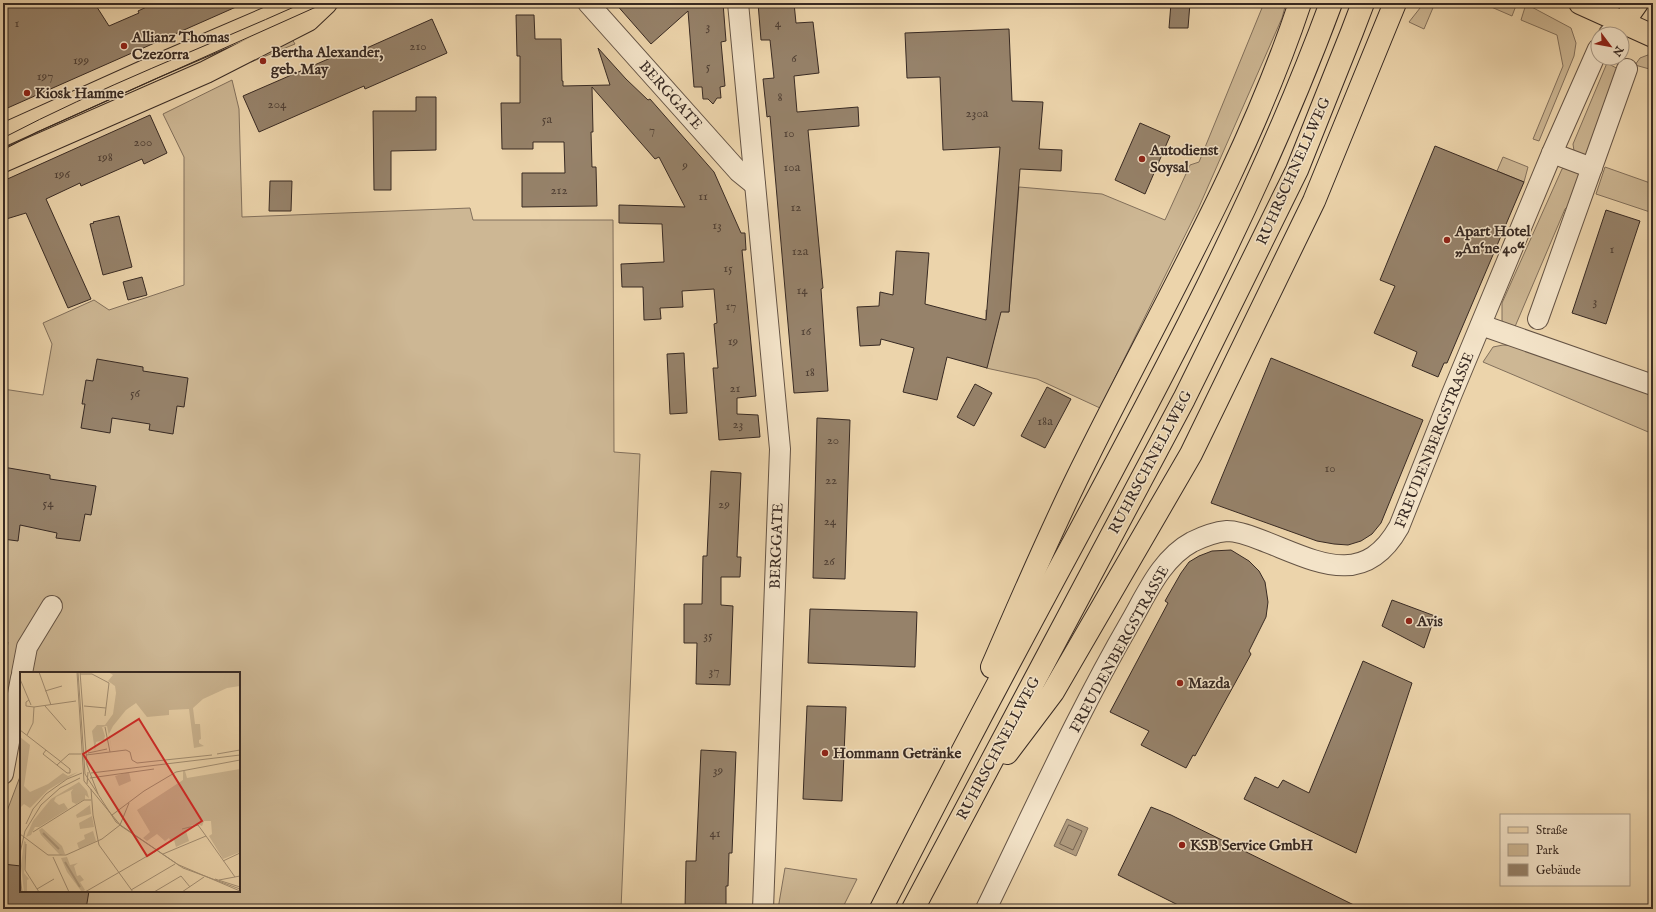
<svg xmlns="http://www.w3.org/2000/svg" width="1656" height="912" font-family="'IM FELL English',serif">
<rect width="100%" height="100%" fill="#ecd4ab"/>
<filter id="stains"><feTurbulence type="fractalNoise" baseFrequency=".005" numOctaves="4"/><feColorMatrix values="0 0 0 0 .2 0 0 0 0 .09 0 0 0 0 .02 0 0 0 .5 -.17"/></filter>
<radialGradient id="worn" r=".72"><stop offset=".6" stop-color="#630" stop-opacity="0"/><stop offset="1" stop-color="#630" stop-opacity=".3"/></radialGradient>
<g fill="#cdb794" stroke="#82705c">
<path d="M1264,3h22l-4,15 -83,189 -99,201 -63,-29 -51,-11 12,-44 -12,-4v-10l23,2 10,-125 83,7 63,26 25,-55 9,-3z"/>
<path d="M1424,3h11l-11,26 -15,-7z"/>
<path d="M1482,3h35l-5,13z"/>
<path d="M1526,4l45,24 5,15 -2,13 -35,85 -6,-2 30,-73 -6,-31 -36,-15z"/>
<path d="M292,39l3,5 -44,18 -1,-2z"/>
<path d="M1653,53v17l-18,-5 5,-7z"/>
<path d="M1607,63l13,7 -32,87 -14,-6 -1,-7z"/>
<path d="M232,80l7,29 3,108 228,-9 3,12h140l1,232 26,2 -19,455h-618v-91l4,-7 14,-37v117h218v-218h-218l-18,48v-39l5,-40 -5,-1v-252l40,6 9,-51 -9,-21 51,-23 15,10 75,-25v-128l-21,-43z"/>
<path d="M1503,157l25,10 -4,15 -27,-11z"/>
<path d="M1567,166l16,6 -7,26 -11,11 -51,120 -12,-7v-19l60,-134z"/>
<path d="M1605,167l48,17v29l-57,-19z"/>
<path d="M1503,345l12,1 138,47v41l-170,-72 10,-15z"/>
<path d="M785,868l64,10 8,1 -15,30h-64z"/>
</g>
<path fill="#af9a7d" stroke="#7f6d59" d="M1067,819l21,9 -12,28 -22,-10z"/>
<g fill="none" stroke-linecap="round" stroke-linejoin="round">
<path stroke="#746250" stroke-width="1" d="M1069,825l13,6 -9,19 -13,-6z"/>
</g>
<g fill="#96826a" stroke="#382a23">
<path d="M3,3l92,1 14,22 30,-13 -1,-2 17,-8h90l-242,107z"/>
<path d="M615,3h108l3,38 -5,1 4,44 -5,1 1,11h-4l-4,6 -5,-5h-5l-1,-12h-8l-6,-76 -37,33z"/>
<path d="M758,3h36l2,20 17,-1 6,51 -25,3 3,36 61,-5 1,19 -51,4 15,158 -2,1 7,102 -34,2 -24,-277 -3,1 -4,-38 11,-1 -4,-38h-9z"/>
<path d="M1171,3h19l-2,25h-19z"/>
<path d="M516,15h18l1,24h26l1,42h1v5l47,-1 -12,-37 28,31 22,21 2,-1 64,73 27,61h4l1,17h-4l14,146 -19,2v16l21,1 2,22 -41,3 -6,-72h5l-4,-44 3,-1 -3,-34 -32,2 1,16 -23,1 1,11 -17,1 -1,-33h-21l-1,-23 43,-2 -2,-38 -43,-1v-18l66,2 -26,-50 -4,2 -63,-72 1,45h-2l1,35h4l1,39 -75,1v-34h43l-1,-31h-31v7h-31l-1,-46h19v-47h-3z"/>
<path d="M432,19l15,34 -82,36 -1,-3 -105,46 -16,-36 106,-46 2,5z"/>
<path d="M1009,29l3,72 31,1 -4,47 23,1 -1,21 -41,-2 -11,143h-8l-14,56 -40,-11 -10,43 -34,-8 11,-44 -33,-9 -1,6 -20,1 -3,-39 22,-1 1,-14 13,3 3,-44 33,2 -4,51 61,16 14,-173 -57,3 -3,-73 -33,1 -2,-45z"/>
<path d="M416,97h20v53l-45,1v39h-17l-1,-79h43z"/>
<path d="M150,115l17,38 -23,11 -2,-5 -61,27 -1,-3 -34,16 45,100 -23,9 -42,-95 -23,7v-39z"/>
<path d="M1140,123l30,13 -25,58 -30,-14z"/>
<path d="M1435,146l89,36 -77,181h-3l-6,14 -26,-11 5,-14 -43,-19 21,-47 -15,-6z"/>
<path d="M270,181h22l-1,30h-22z"/>
<path d="M1606,210l34,11 -34,103 -34,-11z"/>
<path d="M119,216l13,51 -29,8 -13,-51 4,-1 -1,-1z"/>
<path d="M142,277l5,18 -19,5 -5,-18z"/>
<path d="M684,353l3,60 -17,1 -3,-60z"/>
<path d="M1271,358l152,62 -42,103 -9,11 -11,7 -13,4 -14,-1 -17,-3 -106,-38z"/>
<path d="M97,359l46,8v4l45,7 -4,29 -7,-1 -4,28 -24,-4 1,-6 -38,-6 -2,15 -29,-5 4,-24h-3l4,-24 7,1z"/>
<path d="M975,384l17,9 -18,33 -17,-9z"/>
<path d="M1047,387l24,12 -26,49 -24,-12z"/>
<path d="M817,418l33,2 -5,159 -32,-1z"/>
<path d="M3,467l47,8v4l46,7 -5,29 -6,-1 -5,27 -24,-3 1,-5 -37,-8 -2,16 -15,-2z"/>
<path d="M711,471l30,2 -4,84h4l-1,20h-19v28l12,1 -3,79 -34,-1 1,-41h-13v-39h18l1,-48h4z"/>
<path d="M1231,550l18,11 10,10 6,11 3,20 -2,15 -17,34 2,3 -56,102 -2,-1 -7,13 -45,-23 8,-14 -39,-19 58,-109 -3,-2 16,-28 8,-11 10,-6 13,-5z"/>
<path d="M1392,600l43,16 -11,32 -42,-22z"/>
<path d="M810,609l107,3 -2,55 -107,-4z"/>
<path d="M1363,661l49,22 -56,170 -112,-54 11,-22 23,11 5,-8 26,13z"/>
<path d="M807,706l39,1 -4,94 -39,-2z"/>
<path d="M701,750l35,2 -4,101h-3l-1,33h-2v23h-41l1,-48h10z"/>
<path d="M1151,807l20,8 191,94h-176l-68,-34z"/>
<path d="M3,864l18,2v25h68l-3,18h-70l-13,-2z"/>
</g>
<g fill="none" stroke-linecap="round" stroke-linejoin="round">
<g stroke="#655445" stroke-width="22">
<g id="street">
<path d="M588,3l151,169 16,13"/>
<path d="M738,3l42,446 -17,460"/>
<path d="M1609,34l14,-11"/>
<path d="M1552,153l40,15"/>
<path d="M1538,319l89,-250"/>
<path d="M1481,325l172,60"/>
<path d="M22,673l5,-26 25,-41"/>
<path d="M3,774l18,-96"/>
<path d="M986,909c47,-96 91,-195 145,-288 16,-28 31,-63 61,-79 10,-5 24,-10 35,-11 11,0 24,5 34,9 53,20 102,51 138,-13l52,-131 101,-243 46,-104"/>
</g>
</g>
<g stroke="#382a23" stroke-width="24">
<g id="primary">
<path d="M1580,3l73,33"/>
<path d="M1623,23l14,-20"/>
<path d="M3,135l151,-68 149,-64"/>
<path d="M3,161l203,-89 102,-52 18,-17"/>
</g>
</g>
<g stroke="#382a23" stroke-width="24">
<g id="highway">
<path d="M992,667c31,-71 61,-142 96,-211 74,-149 159,-294 212,-453"/>
<path d="M1007,753l46,-61 138,-238 123,-253 81,-198"/>
<path d="M881,909c63,-124 128,-247 194,-369 94,-175 187,-350 256,-537"/>
<path d="M913,909l271,-510 113,-229 55,-138 11,-29"/>
</g>
</g>
<use href="#street" stroke="#f3e3c8" stroke-width="20"/>
<use href="#primary" stroke="#ecd4ab" stroke-width="22"/>
<use href="#highway" stroke="#ecd4ab" stroke-width="22"/>
<g stroke="#382a23" stroke-width="1">
<path d="M1643,3l10,5"/>
<path d="M3,138c97,-51 200,-90 300,-135"/>
<path d="M3,150l34,-18 288,-129"/>
</g>
</g>
<g fill="#8f2418" stroke="#f3e3c8" stroke-width="1.5">
<circle cx="124" cy="46" r="4"/>
<circle cx="263" cy="61" r="4"/>
<circle cx="27" cy="93" r="4"/>
<circle cx="1142" cy="159" r="4"/>
<circle cx="1447" cy="240" r="4"/>
<circle cx="1409" cy="621" r="4"/>
<circle cx="1180" cy="683" r="4"/>
<circle cx="825" cy="753" r="4"/>
<circle cx="1182" cy="845" r="4"/>
</g>
<g text-anchor="middle" stroke-width="3" stroke-linejoin="round" paint-order="stroke">
<g font-size="13" fill="#504035">
<text x="17" y="27">1</text>
<text x="778" y="27">4</text>
<text x="708" y="30">3</text>
<text x="418" y="50">210</text>
<text x="794" y="62">6</text>
<text x="81" y="64">199</text>
<text x="708" y="70">5</text>
<text x="45" y="80">197</text>
<text x="780" y="101">8</text>
<text x="277" y="108">204</text>
<text x="977" y="117">230a</text>
<text x="547" y="123">5a</text>
<text x="652" y="134">7</text>
<text x="789" y="137">10</text>
<text x="143" y="146">200</text>
<text x="105" y="161">198</text>
<text x="685" y="169">9</text>
<text x="792" y="171">10a</text>
<text x="62" y="178">196</text>
<text x="559" y="194">212</text>
<text x="703" y="200">11</text>
<text x="796" y="211">12</text>
<text x="717" y="229">13</text>
<text x="1612" y="253">1</text>
<text x="800" y="255">12a</text>
<text x="728" y="272">15</text>
<text x="802" y="294">14</text>
<text x="1595" y="305">3</text>
<text x="731" y="310">17</text>
<text x="806" y="335">16</text>
<text x="733" y="345">19</text>
<text x="810" y="376">18</text>
<text x="735" y="392">21</text>
<text x="135" y="397">56</text>
<text x="1045" y="425">18a</text>
<text x="738" y="428">23</text>
<text x="833" y="444">20</text>
<text x="1330" y="472">10</text>
<text x="831" y="484">22</text>
<text x="48" y="507">54</text>
<text x="724" y="508">29</text>
<text x="830" y="525">24</text>
<text x="829" y="565">26</text>
<text x="708" y="639">35</text>
<text x="714" y="675">37</text>
<text x="718" y="774">39</text>
<text x="715" y="837">41</text>
</g>
<g font-size="15" font-weight="bold" fill="#382a23" stroke="#f3e3c8" text-anchor="start">
<text x="132" y="42">Allianz Thomas<tspan x="132" dy="17">Czezorra</tspan></text>
<text x="271" y="57">Bertha Alexander,<tspan x="271" dy="17">geb. May</tspan></text>
<text x="35" y="98">Kiosk Hamme</text>
<text x="1150" y="155">Autodienst<tspan x="1150" dy="17">Soysal</tspan></text>
<text x="1455" y="236">Apart Hotel<tspan x="1455" dy="17">„An‘ne 40“</tspan></text>
<text x="1417" y="626">Avis</text>
<text x="1188" y="688">Mazda</text>
<text x="833" y="758">Hommann Getränke</text>
<text x="1190" y="850">KSB Service GmbH</text>
</g>
<g font-size="15" fill="#382a23" stroke="#f3e3c8">
<text transform="translate(671 95) rotate(48)" y="5">BERGGATE</text>
<text transform="translate(1293 171) rotate(-66)" y="5">RUHRSCHNELLWEG</text>
<text transform="translate(1434 440) rotate(-68)" y="5">FREUDENBERGSTRASSE</text>
<text transform="translate(1150 462) rotate(-62)" y="5">RUHRSCHNELLWEG</text>
<text transform="translate(776 546) rotate(-88)" y="5">BERGGATE</text>
<text transform="translate(1119 649) rotate(-61)" y="5">FREUDENBERGSTRASSE</text>
<text transform="translate(998 748) rotate(-62)" y="5">RUHRSCHNELLWEG</text>
</g>
</g>
<g transform="translate(20 672)">
<rect width="220" height="220" fill="#ecd4ab"/>
<path d="M88,0h132v14l-13,2 -24,11 -10,9 2,16h5l1,15 -2,1v3l5,3 -10,2 -5,-39 -20,1v5l-22,2 -11,-14 -10,7 -13,16 -4,8 3,17 -5,-25 -5,1 3,9 -1,4 -8,2 -1,9 -3,-20 5,-6h8l8,-11 3,-21 -1,-7 -7,-5 5,-6zM0,65l10,8 -6,41 6,6 18,-8 15,-11 5,3 10,-4 -30,18 -18,18 -6,-4 -4,4zM220,97v83l-17,7 -14,-23 3,-2 -1,-13h-7l-2,5 -5,-2 -7,2 1,2 -5,3 3,10 -13,6 -2,-7 -3,2 -2,-4 -4,3 -8,-7 -10,7 -4,-3 7,-6 -13,-22 46,-30v-9h2l2,7zM109,100l2,9 -12,5 -4,-10zM59,110l8,9 2,7 -4,-3v4l-9,5 -4,-2 -1,-10 2,-3 -17,8 -2,4 5,4 5,-2 4,6 -29,18h-4l-4,8 -5,2 7,-16 18,-22zM70,133l1,9 -14,4 -1,-3zM72,144l2,11 -14,2 -1,-6zM22,156l20,18 3,8 -5,1 -19,-20 -2,-5zM73,159l3,10 -17,8 -2,-6 8,-4 -1,-4zM4,169l2,1 -2,31 5,6 -2,1v12h-3l-3,-26zM47,185l3,8 8,-2 -4,3 3,10 3,-1 4,5 -4,2 5,8 -3,2 -15,-20 -6,-14z" fill="#cdb794"/>
<path fill="none" stroke="#af9a7d" stroke-width="2" d="M23,161l16,16M45,190l15,25"/>
<path fill="none" stroke="#a49075" stroke-width="1" d="M19,0l12,33M57,0l7,109 37,45 59,40M58,0l7,102 31,48 67,46 57,21M60,0l7,93 11,29M60,2h12l17,9 -4,33M0,7l11,26M25,19l17,-5M9,28l-3,2v4l8,1M25,34l21,24M64,34l22,2M85,55l5,25M0,58l40,31 10,8v4h-3l-24,-19 3,-4M7,63l6,-12 1,-16 42,-6M68,81l19,-4M197,82l23,-4M66,83l40,-5 4,2 2,8 5,3 75,-8M37,93l12,-11h12M71,101l149,-18M70,106l64,-9M67,112l1,-12M71,117l2,26 6,30 34,47M92,143l32,-24 32,-19 64,-12M6,152l7,-15 13,-15 21,-15 15,-6M13,160l51,-32h7M0,162l28,21h18l36,-16 18,-14 9,-22M186,164l29,41M6,172l-1,26 14,22M0,181l5,-22 16,-26 19,-17 20,-10M143,182l43,-18 -8,-11 -16,4M33,185l16,35M203,189l17,-8M159,193l61,26M0,203l2,17M195,207l25,8M199,208l21,-4M17,217l17,-10M111,218l44,-26M65,220l71,-41M134,220l27,-16 9,11M162,220l22,-15"/>
<path fill="#d62828" fill-opacity="0.15" stroke="#d62828" stroke-width="2" d="M119,47l63,102 -55,35 -64,-102z"/>
<rect width="220" height="220" fill="none" stroke="#382a23" stroke-width="2"/>
</g>
<rect width="1656" height="912" fill="none" stroke="#ecd4ab" stroke-width="16"/>
<rect x="4" y="4" width="1648" height="904" fill="none" stroke="#382a23" stroke-width="2"/>
<rect x="8" y="8" width="1640" height="896" fill="none" stroke="#382a23"/>
<rect x="1500" y="814" width="130" height="72" fill="#f3e3c8" stroke="#a89986"/>
<rect x="1508" y="827" width="20" height="6" fill="#ecd4ab" stroke="#a89986"/>
<text x="1536" y="834" font-size="12" fill="#382a23">Straße</text>
<rect x="1508" y="844" width="20" height="12" fill="#cdb794" stroke="#a89986"/>
<text x="1536" y="854" font-size="12" fill="#382a23">Park</text>
<rect x="1508" y="864" width="20" height="12" fill="#96826a" stroke="#a89986"/>
<text x="1536" y="874" font-size="12" fill="#382a23">Gebäude</text>
<g transform="translate(1610 46) rotate(122)"><circle r="19" fill="#f3e3c8" stroke="#a89986"/>
<path d="M0-3L7 15L0 10L-7 15Z" fill="#8f2418"/>
<text y="-6" font-size="11" font-weight="bold" text-anchor="middle" fill="#382a23">N</text>
</g>
<rect width="100%" height="100%" filter="url(#stains)"/>
<rect width="100%" height="100%" fill="url(#worn)"/>
</svg>
